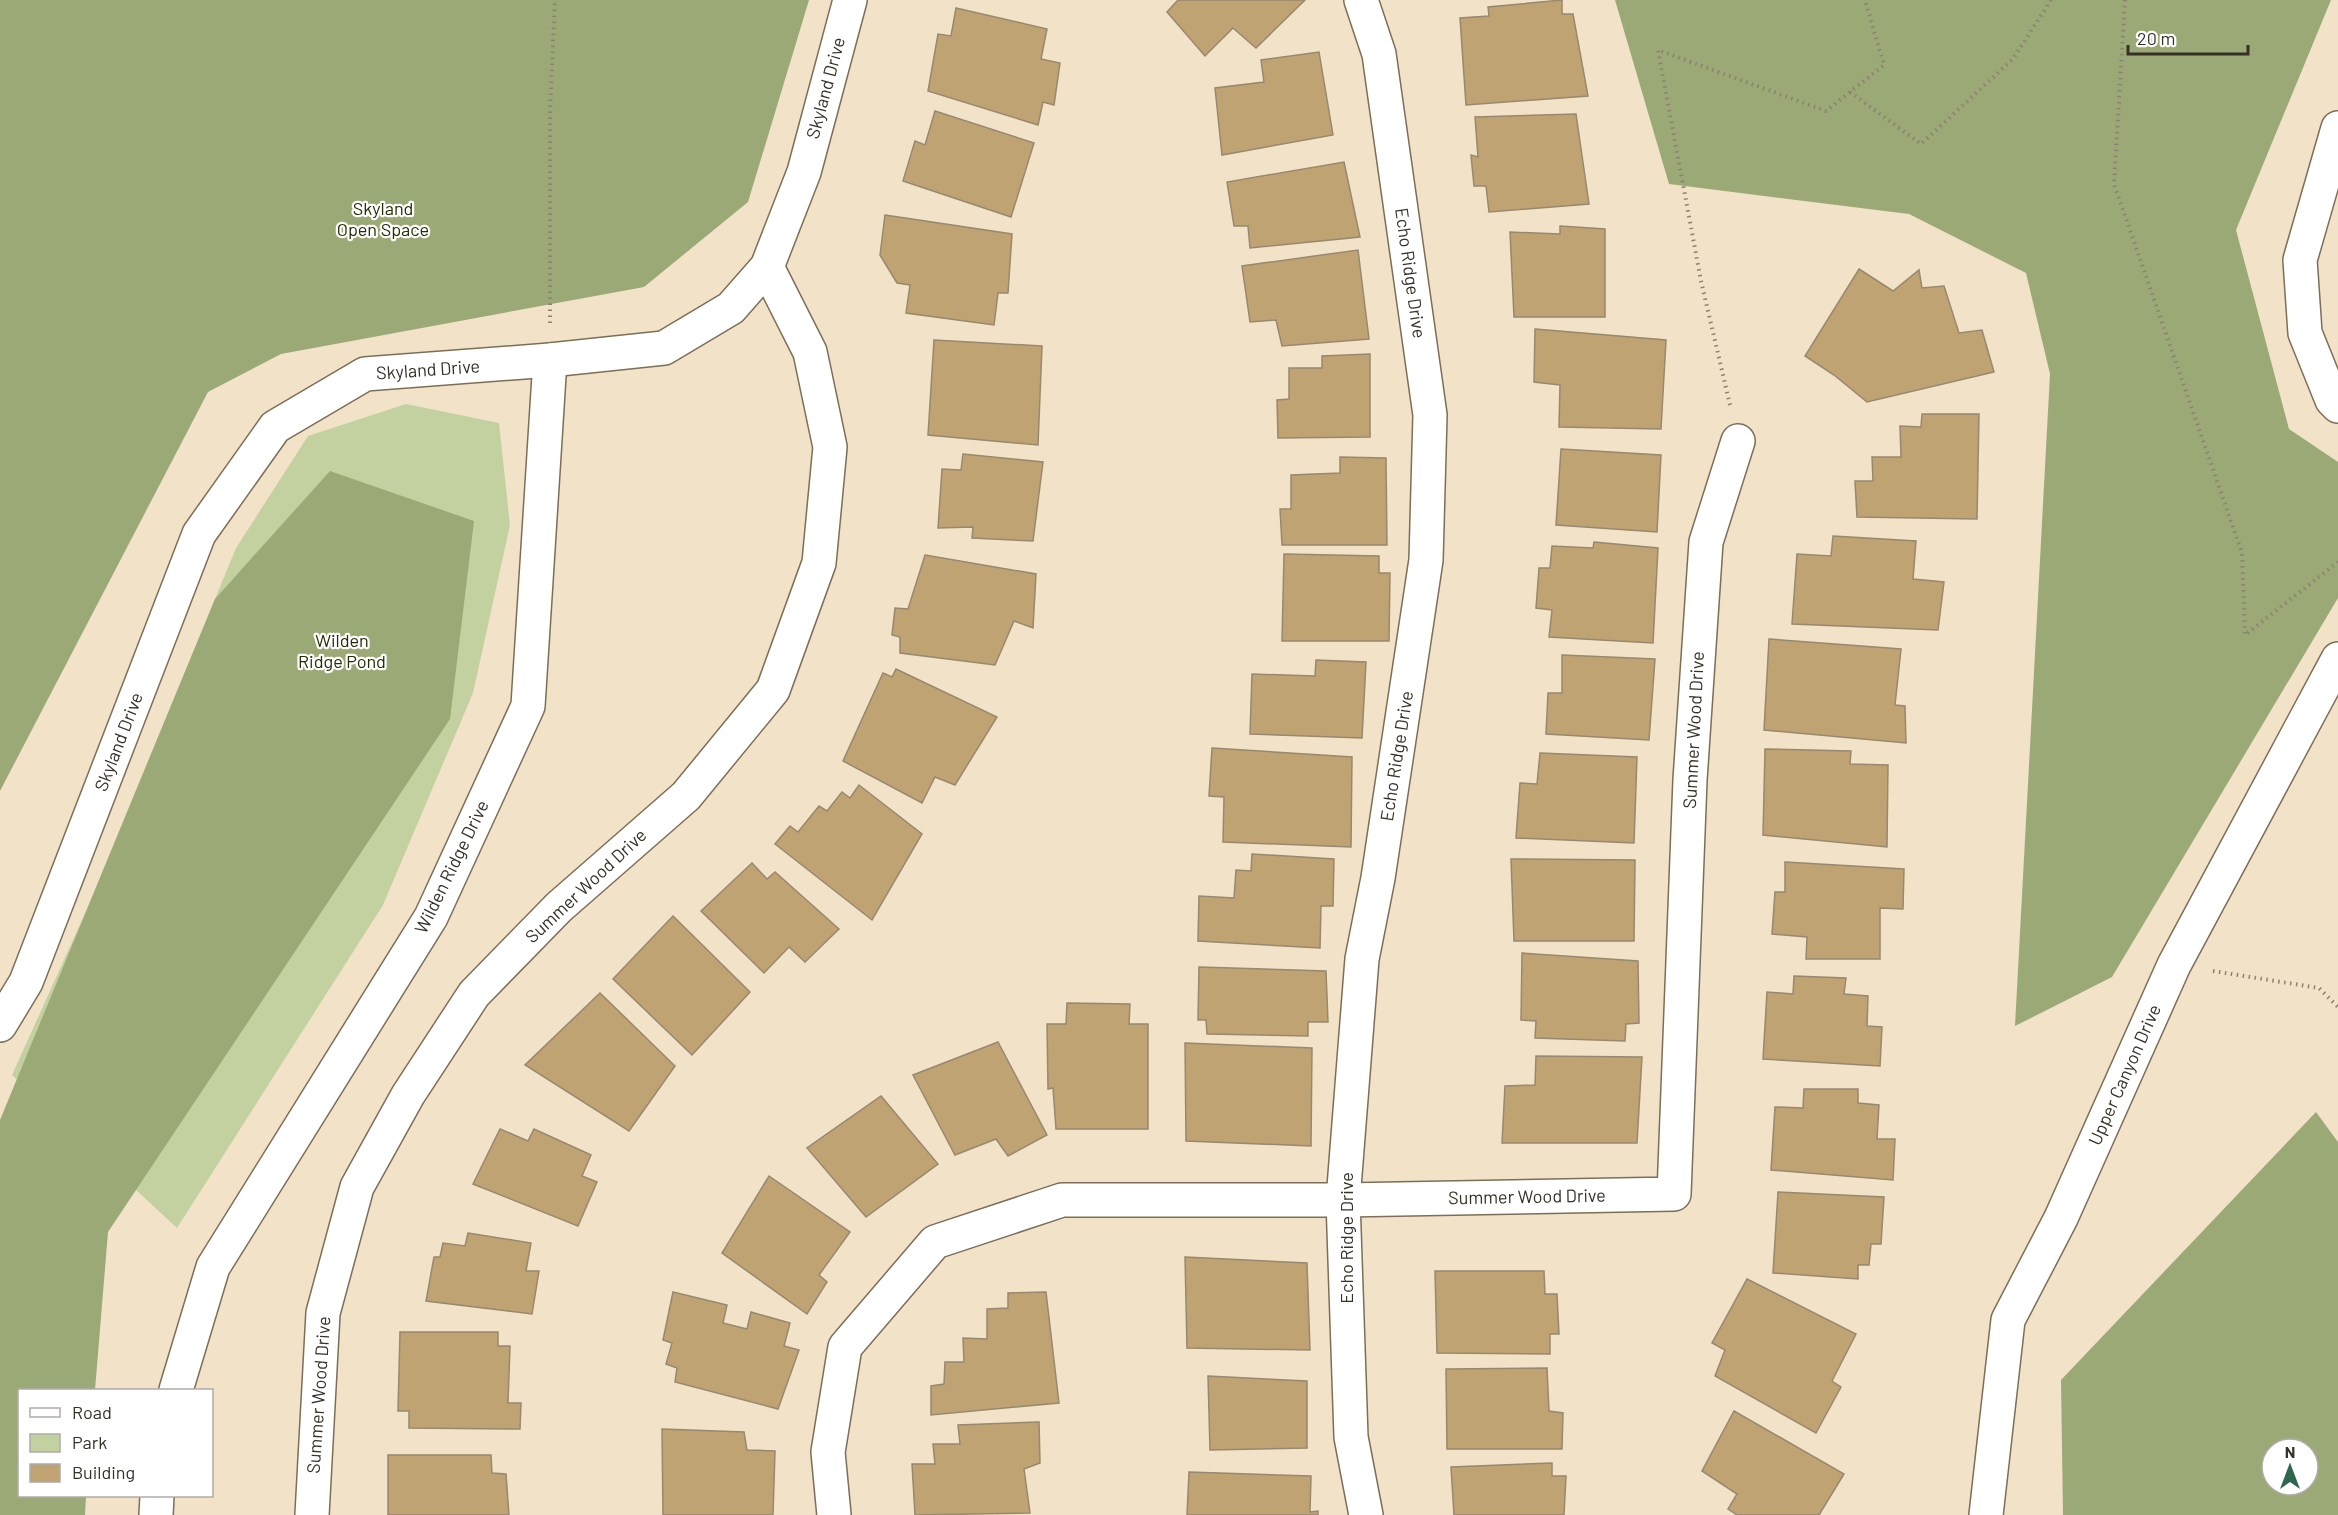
<svg xmlns="http://www.w3.org/2000/svg" width="2338" height="1515" font-family="Barlow,sans-serif">
<rect width="100%" height="100%" fill="#f2e2c8"/>
<path fill="#c3d1a1" d="M406,404l93,19 11,102 -37,168 -90,212 -206,323 -165,-153 75,-166 149,-361 72,-112z"/>
<g fill="#9ba976" fill-rule="evenodd">
<path d="M0,0h809l-61,202 -104,85 -363,67 -73,38 -208,399z"/>
<path d="M1615,0h716l-95,230 53,199 49,33v136l-226,379 -97,49 35,-652 -24,-101 -117,-59 -240,-30z"/>
<path d="M330,471l144,50 -24,198 -342,513 -13,158h-75v106h66l-1,19h-85v-395l215,-521z"/>
<path d="M2316,1112l22,30v373h-275l-2,-135zM2272,1449h36v36h-36z"/>
</g>
<g fill="#c0a373" stroke="#978870" stroke-width="1.5">
<path d="M1178,0h127l-49,48 -23,-20 -28,28 -38,-44z"/>
<path d="M1562,0v14h11l15,82 -122,9 -6,-87 29,-2 -1,-9z"/>
<path d="M956,8l91,21 -6,30 19,4 -6,42 -11,-3 -5,23 -110,-34 10,-57 13,2z"/>
<path d="M1319,52l14,83 -111,20 -7,-67 49,-6 -3,-22z"/>
<path d="M935,111l99,32 -23,74 -108,-36 12,-40 10,4z"/>
<path d="M1576,114l13,90 -100,8 -3,-26h-12l-3,-31 7,2 -3,-40z"/>
<path d="M1344,162l16,75 -110,11 -2,-22h-14l-7,-44z"/>
<path d="M885,215l127,19 -4,59h-10l-4,32 -88,-12 4,-28 -13,-2 -17,-28z"/>
<path d="M1560,226l45,3v88h-91l-4,-85 50,2z"/>
<path d="M1358,250l11,89 -87,7 -6,-26 -26,2 -8,-56z"/>
<path d="M1859,269l34,22 26,-21 3,18 22,-2 15,47 23,-3 12,42 -127,30 -33,-27 -29,-19z"/>
<path d="M1535,329l131,11 -5,89 -102,-2 1,-42 -26,-3z"/>
<path d="M934,340l108,6 -4,99 -110,-10z"/>
<path d="M1370,354v83l-92,1 -1,-38 12,-1v-31h33v-12z"/>
<path d="M1922,414h57l-2,105 -120,-2 -2,-36h18l-1,-24h29l-1,-31 21,1z"/>
<path d="M1561,449l100,6 -4,77 -101,-7z"/>
<path d="M963,454l80,8 -10,79 -61,-3 1,-11 -35,1 4,-59 19,1z"/>
<path d="M1340,457l46,1 1,87h-105l-2,-36h11v-34l49,-2z"/>
<path d="M1833,536l83,5 -3,38 31,3 -6,48 -146,-6 5,-70 34,2z"/>
<path d="M1594,542l64,6 -5,95 -104,-6 3,-27 -16,-2 3,-40h11l2,-22 41,2z"/>
<path d="M1284,554l95,2v17h11l-1,68h-107z"/>
<path d="M925,555l111,19 -3,54 -19,-7 -19,44 -95,-12v-16l-8,-2 3,-27 13,1z"/>
<path d="M1769,639l132,10 -6,56 10,1 1,37 -142,-13z"/>
<path d="M1562,655l93,4 -6,81 -103,-6 2,-41h14z"/>
<path d="M1316,660l50,2 -4,76 -112,-4 2,-60 63,2z"/>
<path d="M896,669l101,48 -42,68 -20,-8 -13,26 -79,-42 40,-88 9,4z"/>
<path d="M1212,748l140,9 -1,90 -128,-5 1,-45 -15,-1z"/>
<path d="M1765,749l86,2 -1,13 38,1 -1,82 -124,-12z"/>
<path d="M1540,753l97,4 -3,86 -118,-5 4,-55 17,1z"/>
<path d="M859,785l63,49 -50,86 -97,-76 15,-18 8,6 21,-26 8,5 15,-19 8,6z"/>
<path d="M1252,854l82,5 -1,47h-12l-1,42 -122,-7 1,-45 35,2 2,-28 15,1z"/>
<path d="M1511,859l124,1 -1,81h-120z"/>
<path d="M1785,862l119,7 -1,40 -23,-1v51h-74l1,-22 -35,-3 3,-42h10z"/>
<path d="M752,863l15,16 8,-7 64,57 -34,33 -16,-15 -25,26 -63,-62z"/>
<path d="M673,916l77,76 -58,63 -79,-76z"/>
<path d="M1522,953l116,8 1,62 -13,1 -1,17 -90,-3 1,-17 -15,-1z"/>
<path d="M1199,967l127,4 2,51h-20v14l-101,-2 -1,-14h-8z"/>
<path d="M1794,976l52,2 -2,16 24,2 -1,30 15,1 -2,39 -117,-7 4,-67 26,2z"/>
<path d="M600,993l75,73 -46,65 -104,-66z"/>
<path d="M1067,1003l63,1 -1,20h19v105h-92l-3,-41 -5,1 -1,-65h19z"/>
<path d="M998,1042l49,93 -39,21 -12,-17 -41,16 -42,-80z"/>
<path d="M1185,1043l127,5 -1,98 -125,-5z"/>
<path d="M1536,1056l106,1 -5,86h-135l3,-57 30,-1z"/>
<path d="M1804,1089h54v14l21,2 -2,34h18l-2,41 -122,-10 4,-63 28,1z"/>
<path d="M881,1096l57,68 -72,53 -59,-69z"/>
<path d="M500,1129l28,12 6,-12 57,26 -9,21 15,6 -19,44 -105,-42z"/>
<path d="M769,1176l81,56 -31,43 8,7 -20,32 -85,-61z"/>
<path d="M1778,1192l106,5 -3,47h-10l-2,21h-11v14l-85,-6z"/>
<path d="M468,1233l63,10 -5,28h13l-7,43 -106,-13 8,-44h6l3,-14 22,3z"/>
<path d="M1185,1257l122,6 3,87 -123,-2z"/>
<path d="M1435,1271h109l1,23h12l2,40h-9v20l-113,-1z"/>
<path d="M1747,1279l109,55 -24,47 9,6 -25,46 -101,-57 10,-26 -13,-7z"/>
<path d="M673,1292l54,13 -4,18 24,6 4,-17 39,11 -6,23 15,4 -21,59 -103,-27 2,-14 -11,-4 6,-21 -9,-3z"/>
<path d="M1046,1292l13,111 -128,12v-29l13,-2 1,-22h19l-1,-24 24,1v-30l21,-1v-15z"/>
<path d="M400,1332h98v14h12l-2,57h13l-1,26 -111,-1v-17h-11z"/>
<path d="M1547,1368l2,43 14,2 -1,36h-115l-1,-80z"/>
<path d="M1208,1376l99,5v67l-97,2z"/>
<path d="M1734,1411l110,63 -25,41h-82l-9,-6 9,-15 -35,-23z"/>
<path d="M1039,1422l1,41 -16,6 6,44 -115,2 -3,-51h23l-2,-20h27l-2,-19z"/>
<path d="M662,1429l82,3 3,18 28,1 -2,64h-110z"/>
<path d="M388,1455h103l1,18 14,1 3,41h-121z"/>
<path d="M1552,1463v13h14l-2,39h-110l-3,-48z"/>
<path d="M1189,1472l122,4 -1,36 8,-1v4h-131z"/>
</g>
<g fill="none" stroke-linecap="round" stroke-linejoin="round">
<g stroke="#7d6e58" stroke-width="36">
<g id="minor">
<path d="M1361,0l18,54 51,361 -4,145 -48,318 -16,81 -19,241 8,237 15,78"/>
<path d="M2338,128l-38,132 5,73 27,67 6,6"/>
<path d="M0,1025l26,-43 173,-448 76,-107 90,-53 185,-14 114,-12 67,-40 36,-41 37,-95 46,-172"/>
<path d="M312,1515l11,-202 34,-126 51,-92 66,-101 85,-87 127,-111 87,-106 46,-127 11,-116 -20,-95 -43,-85"/>
<path d="M834,1515l-6,-63 17,-105 90,-105 127,-42h281l331,-6 16,-414 16,-238 32,-101"/>
</g>
</g>
<g stroke="#7d6e58" stroke-width="36">
<g id="tertiary">
<path d="M176,1390l37,-123 218,-350 97,-211 22,-346"/>
<path d="M156,1515l1,-19"/>
<path d="M1986,1515l22,-195 53,-102 113,-253 164,-306"/>
</g>
</g>
<g stroke="#8d8171" stroke-width="4" stroke-dasharray="1.5 4.5" stroke-linecap="butt">
<path d="M2125,0l-11,184 128,369 3,82 93,-73"/>
<path d="M1850,92l71,52 92,-85 38,-59"/>
<path d="M550,323v-213l5,-110"/>
<path d="M1730,405l-29,-124 -43,-231 168,61 58,-46 -19,-65"/>
<path d="M2213,971l106,17 19,19"/>
</g>
<use href="#minor" stroke="#fff" stroke-width="33"/>
<use href="#tertiary" stroke="#fff" stroke-width="33"/>
</g>
<g text-anchor="middle" stroke-width="4.5" stroke-linejoin="round" paint-order="stroke">
<g font-size="18" fill="#373027" stroke="#fff">
<text transform="translate(826 88) rotate(-75)" y="6">Skyland Drive</text>
<text transform="translate(1410 273) rotate(82)" y="6">Echo Ridge Drive</text>
<text transform="translate(428 370) rotate(-4)" y="6">Skyland Drive</text>
<text transform="translate(1694 730) rotate(-87)" y="6">Summer Wood Drive</text>
<text transform="translate(119 742) rotate(-69)" y="6">Skyland Drive</text>
<text transform="translate(1397 756) rotate(-81)" y="6">Echo Ridge Drive</text>
<text transform="translate(452 867) rotate(-64)" y="6">Wilden Ridge Drive</text>
<text transform="translate(586 886) rotate(-43)" y="6">Summer Wood Drive</text>
<text transform="translate(2125 1075) rotate(-66)" y="6">Upper Canyon Drive</text>
<text transform="translate(1527 1197) rotate(-1)" y="6">Summer Wood Drive</text>
<text transform="translate(1347 1238) rotate(-90)" y="6">Echo Ridge Drive</text>
<text transform="translate(319 1395) rotate(-86)" y="6">Summer Wood Drive</text>
</g>
<g font-size="18" fill="#252d05" stroke="#fff">
<text x="383" y="215">Skyland<tspan x="383" dy="21">Open Space</tspan></text>
<text x="342" y="647">Wilden<tspan x="342" dy="21">Ridge Pond</tspan></text>
</g>
</g>
<rect x="18" y="1389" width="195" height="108" fill="#ffffff" stroke="#afaca9" stroke-width="1.5"/>
<rect x="30" y="1408" width="30" height="9" fill="#ffffff" stroke="#afaca9" stroke-width="1.5"/>
<text x="72" y="1419" font-size="18" fill="#373027">Road</text>
<rect x="30" y="1434" width="30" height="18" fill="#c3d1a1" stroke="#afaca9" stroke-width="1.5"/>
<text x="72" y="1449" font-size="18" fill="#373027">Park</text>
<rect x="30" y="1464" width="30" height="18" fill="#c0a373" stroke="#afaca9" stroke-width="1.5"/>
<text x="72" y="1479" font-size="18" fill="#373027">Building</text>
<g transform="translate(2290 1467)"><circle r="28" fill="#ffffff" stroke="#afaca9" stroke-width="1.5"/>
<path d="M0-4.5L10 22L0 15L-10 22Z" fill="#2e664f"/>
<text y="-9" font-size="16" font-weight="bold" text-anchor="middle" fill="#373027">N</text>
</g>
<path d="M2128 45v9h120v-9" fill="none" stroke="#373027" stroke-width="3"/>
<text x="2137" y="45" font-size="18" fill="#373027" stroke="#ffffff" stroke-width="4.5" paint-order="stroke">20 m</text>
</svg>
